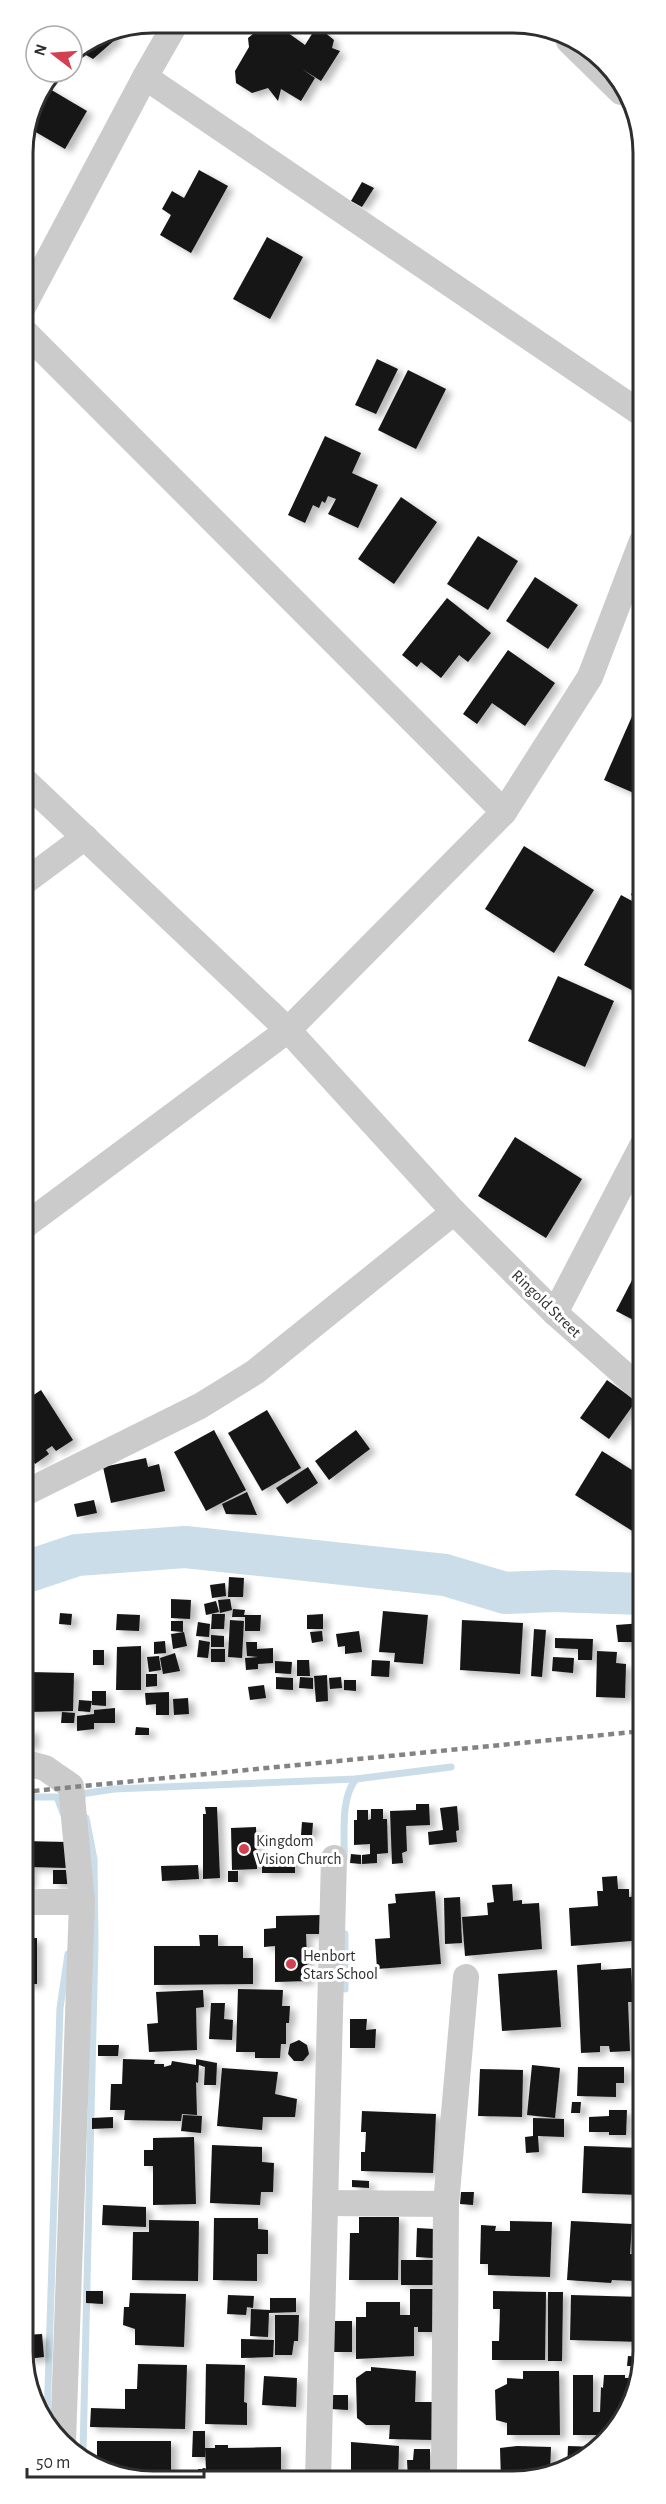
<svg xmlns="http://www.w3.org/2000/svg" width="666" height="2504" font-family="'Alegreya Sans',sans-serif">
<defs>
<filter id="shadow"><feDropShadow dx="6" dy="4" stdDeviation="3" flood-color="#0004"/></filter>
</defs>
<rect width="100%" height="100%" fill="#fff"/>
<g fill="none" stroke-linecap="round" stroke-linejoin="round">
<g stroke="#cadde8" stroke-width="7">
<path d="M23,1797h34l6,16"/>
<path d="M82,1798l-1,-4 33,-5 242,-10 95,-12"/>
<path d="M344,1858c1,-25 -4,-59 12,-79"/>
<path d="M345,1934v55"/>
<path d="M47,2419l13,-411 8,-54"/>
<path d="M83,2453l12,-509 -1,-85 -8,-41"/>
</g>
<path stroke="#cadde8" stroke-width="42" d="M23,1573l54,-18 108,-8 260,28 60,18 48,-2 90,3"/>
</g>
<g fill="#151515" filter="url(#shadow)">
<path d="M277,25l28,20 12,-19 17,14 -2,8 8,3 -19,30 -19,-12 13,9 -14,23 -20,-12 -3,12 -10,-13 -16,5 -16,-10 -1,-12 14,-24 -1,-9 11,-9 7,2z"/>
<path d="M111,31l6,7 -24,21 -16,-9 26,-18z"/>
<path d="M43,85l44,26 -22,38 -38,-22 9,-31z"/>
<path d="M199,170l29,16 -37,67 -31,-18 11,-20 -9,-6 10,-18 12,7z"/>
<path d="M362,182l12,6 -12,19 -11,-6z"/>
<path d="M267,237l36,20 -33,62 -37,-20z"/>
<path d="M377,359l21,10 -22,45 -21,-9z"/>
<path d="M408,370l38,19 -30,60 -38,-19z"/>
<path d="M325,436l36,17 -9,20 26,12 -20,43 -30,-14 8,-15 -8,-3 -3,7 -3,-2 -3,7 -6,-3 -8,18 -17,-8z"/>
<path d="M401,497l36,25 -43,62 -36,-25z"/>
<path d="M478,536l40,25 -30,49 -41,-26z"/>
<path d="M535,577l43,28 -30,44 -42,-28z"/>
<path d="M447,598l44,35 -23,29 -9,-7 -18,23 -20,-16 -4,5 -15,-12z"/>
<path d="M508,650l47,33 -30,43 -33,-23 -15,21 -14,-10z"/>
<path d="M633,714l10,4v79l-39,-17z"/>
<path d="M524,846l70,44 -40,63 -69,-44z"/>
<path d="M643,866v34l-12,-5z"/>
<path d="M621,895l22,12v89l-59,-31z"/>
<path d="M558,976l56,25 -29,66 -57,-26z"/>
<path d="M515,1137l67,42 -36,59 -68,-42z"/>
<path d="M643,1259v66l-27,-14z"/>
<path d="M607,1380l29,21 -27,38 -29,-21z"/>
<path d="M41,1390l32,50 -17,11 -4,-5 -6,4 3,4 -14,10 -5,-8 -7,5v-59z"/>
<path d="M267,1410l34,58 -39,23 -34,-58z"/>
<path d="M214,1430l32,60 -40,21 -32,-59z"/>
<path d="M356,1430l14,19 -41,31 -14,-19z"/>
<path d="M602,1451l41,26v41l-9,14 -59,-37z"/>
<path d="M146,1458l2,9 11,-3 6,27 -54,12 -8,-36z"/>
<path d="M308,1467l10,16 -31,21 -11,-16z"/>
<path d="M247,1492l10,23 -31,-1 -4,-10z"/>
<path d="M94,1500l3,13 -20,4 -3,-13z"/>
<path d="M229,1577l15,1 -1,19h-15z"/>
<path d="M225,1583l1,13 -14,2 -2,-13z"/>
<path d="M171,1599l20,1 -1,19 -19,-1z"/>
<path d="M230,1599l2,11 -12,3 -2,-13z"/>
<path d="M216,1601l3,11 -13,3 -2,-11z"/>
<path d="M233,1609l12,1 -1,5h17l-1,16h-15v-14h-13z"/>
<path d="M383,1611l45,4 -5,49 -29,-2 1,-9 -16,-1z"/>
<path d="M60,1613l12,1 -1,11 -12,-1z"/>
<path d="M117,1614l23,1 -1,16 -23,-1z"/>
<path d="M212,1614h13l-1,15h-13z"/>
<path d="M323,1614v15h-16v-14z"/>
<path d="M230,1620l14,1 -2,37 -14,-1z"/>
<path d="M462,1620l61,3 -3,51 -60,-4z"/>
<path d="M171,1621h12v11l-12,-1z"/>
<path d="M198,1622l12,2 -1,13 -13,-1z"/>
<path d="M643,1623v19h-25l-2,-17z"/>
<path d="M534,1629l12,1 -4,47 -11,-1z"/>
<path d="M322,1631l1,10 -11,2 -2,-11z"/>
<path d="M359,1631l3,21 -17,2v-8l-7,1 -2,-13z"/>
<path d="M184,1632l3,14 -14,3 -2,-15z"/>
<path d="M211,1635l13,1v11h-13z"/>
<path d="M555,1638l38,1 -1,21h-14v-11l-23,-1z"/>
<path d="M199,1640l11,2 -2,16 -11,-1z"/>
<path d="M165,1641l1,12 -12,1v-12z"/>
<path d="M246,1642h11v7l16,-1v15l-15,1v5l-12,1 -1,-12 13,-1 -11,-1z"/>
<path d="M141,1646v44h-25l1,-43z"/>
<rect x="211" y="1649" width="14" height="13"/>
<rect x="93" y="1650" width="11" height="15"/>
<path d="M597,1651l20,1 -1,11 10,1 -1,34 -29,-1z"/>
<path d="M175,1653l5,18 -17,3 -3,-16z"/>
<path d="M159,1656l2,14 -12,2 -2,-15z"/>
<path d="M553,1657l21,1 -1,15 -21,-2z"/>
<path d="M297,1660h12l1,16h-13z"/>
<path d="M372,1660l18,1 -1,16 -18,-1z"/>
<path d="M275,1661l17,1 -1,12 -16,-1z"/>
<path d="M29,1672l45,1 -1,38 -46,1z"/>
<path d="M146,1674h11v12l-11,1z"/>
<path d="M327,1675l1,26 -12,1 -2,-26z"/>
<path d="M276,1677l17,1v12l-17,-1z"/>
<path d="M300,1677l13,1v11l-14,-1z"/>
<path d="M341,1677l1,11 -12,1 -1,-11z"/>
<path d="M344,1680h12v11l-12,-1z"/>
<path d="M264,1685l2,13 -16,2 -2,-13z"/>
<path d="M92,1691h14v15l-14,-1z"/>
<path d="M169,1692v23h-13v-11l-10,1 -1,-12z"/>
<path d="M188,1698l1,16 -15,1 -1,-16z"/>
<path d="M79,1700l13,1 -2,11 -12,-1z"/>
<path d="M115,1708v15h-21v6l-17,2v-15l17,-2v-4z"/>
<path d="M62,1712l13,1 -1,10h-13z"/>
<path d="M136,1727l13,1v7h-14z"/>
<path d="M33,1729l1,16 -9,1 -2,-16z"/>
<path d="M416,1804h13l1,21 -24,1 1,25 -5,2 1,10 -11,1 -2,-53 26,-1z"/>
<path d="M457,1806l2,24 -3,1 1,11 -28,3 -1,-13 15,-2 -3,-22z"/>
<path d="M205,1807h12l3,71 -17,1v-65h3z"/>
<path d="M371,1809h12v10h4l1,34 -11,1v9l-15,1v-9l8,-1v-10l-16,1v-25h3v-10h11v10l3,-1z"/>
<path d="M302,1822l11,1 -1,12h-11z"/>
<path d="M256,1827l1,42 -25,1 -1,-42z"/>
<path d="M23,1841l44,1 -1,26 -35,-1 -1,19 -7,-1z"/>
<path d="M258,1854h37v19h-33v-12h-4z"/>
<path d="M351,1854l10,1v9l-11,-1z"/>
<path d="M198,1865l1,14 -37,2 -1,-15z"/>
<rect x="53" y="1870" width="17" height="14"/>
<rect x="228" y="1871" width="10" height="11"/>
<path d="M617,1876l1,13h11v8l14,-1v44l-72,6 -2,-38 29,-2 -1,-15h6l-1,-14z"/>
<path d="M512,1884l1,17 9,-1v4l17,-1 3,46 -77,7 -3,-39 26,-2 -1,-12 7,-1 -2,-17z"/>
<path d="M435,1891l6,73 -64,5 -2,-30 15,-1 -2,-34 8,-1 -1,-9z"/>
<path d="M460,1897l2,46 -17,1 -1,-46z"/>
<path d="M320,1915v19h-14l2,47 -33,1v-36l-11,1v-18l12,-1v-12z"/>
<path d="M199,1935h19v11h25v12h10v26l-99,1v-39h46z"/>
<path d="M23,1938h14v46h-13z"/>
<path d="M601,1963v7l30,-2 2,34h-5l2,49 -20,1 -1,-6h-9v6l-19,1 -4,-88z"/>
<path d="M557,1970l4,57 -59,4 -4,-57z"/>
<path d="M238,1989l45,1 -1,16h8l-1,17h-3v21h-5l-1,14h-25v-6h-19z"/>
<path d="M203,1990l1,17 -8,1 1,42 -48,2 -2,-28 11,-1 -2,-31z"/>
<path d="M211,2003h14l-1,16 9,1 -1,20 -23,-1z"/>
<path d="M350,2019h17l-1,11 10,-1 -1,19h-25z"/>
<path d="M299,2040l8,5 2,9 -6,7h-9l-6,-7 2,-10z"/>
<path d="M98,2045h21l-1,11h-20z"/>
<path d="M123,2059l32,1 -1,4h10v3l7,-2 1,-4 24,4v-6l21,4 -1,22h-12l1,-18 -6,-2 -1,18 -2,-1 1,33 -15,-1 -1,7 -57,-1 1,-10h-15l1,-26h11z"/>
<path d="M532,2065l28,3 -5,50 -28,-3z"/>
<path d="M578,2067h46v16h-8v14l-39,-1z"/>
<path d="M222,2068l56,4 -3,22 22,5 -2,18h-32l-1,13 -45,-4z"/>
<path d="M480,2069l43,1 -1,47 -44,-1z"/>
<path d="M633,2073h10v47h-2v-16h-8z"/>
<path d="M572,2102h9l-1,11h-9z"/>
<path d="M609,2110h18l-1,25h-17v-3h-20v-15l20,-1z"/>
<path d="M362,2111l74,3 -3,59 -72,-2v-19h4l1,-20h-5z"/>
<path d="M183,2115l19,1 -1,17 -20,-2z"/>
<path d="M113,2117v11l-21,1v-11z"/>
<path d="M533,2118l31,1v18l-26,-1 1,16 -13,1 -1,-16 8,-1z"/>
<path d="M194,2137l2,67 -43,1v-39h-9v-16h9v-12z"/>
<path d="M212,2145l50,2v15l12,1 -1,29h-12l-1,13 -50,-2z"/>
<path d="M584,2146l58,2 -1,47 -59,-2z"/>
<path d="M352,2180l17,1v7l-17,-1z"/>
<path d="M461,2192h13l-1,13 -13,-1z"/>
<path d="M103,2205l43,2v20l-44,-2z"/>
<path d="M359,2217h40l-1,63h-49l1,-47h9z"/>
<path d="M214,2218h44v11l10,1v24h-11v27l-44,-1z"/>
<path d="M149,2220l50,1 -1,60 -66,-1 1,-48h16z"/>
<path d="M510,2221l42,1 -2,55 -62,-2v-11h-8l1,-39 15,1 -1,5h15z"/>
<path d="M571,2221l61,3 -2,30 7,1 -2,26 -23,-1 -1,3 -44,-3z"/>
<path d="M417,2228l17,1 -1,29 -17,-1z"/>
<rect x="401" y="2260" width="32" height="25"/>
<path d="M410,2289h24v43h-16v-5h-4v29l-58,3v-42h10v-15h34v13h10z"/>
<path d="M86,2291h17v13l-17,-1z"/>
<path d="M493,2291l53,1 -1,68h-53v-19h7l1,-32h-7z"/>
<path d="M548,2292h15l-1,69h-14z"/>
<path d="M130,2293l56,1 -2,53 -49,-2v-16l-12,-4 1,-18h5z"/>
<path d="M228,2295l26,1 -1,12 -6,-1 -1,8 -19,-1z"/>
<path d="M571,2295l72,2v45l-73,-2z"/>
<path d="M270,2298h26v14l-27,1 -1,24 -18,-1 1,-27 19,1z"/>
<path d="M275,2315h24l-1,26h-4l-2,14h-17z"/>
<path d="M333,2321h19v31h-18z"/>
<path d="M42,2334l2,23 -17,2 -2,-24z"/>
<path d="M241,2339l33,1 -1,17 -32,1z"/>
<path d="M628,2356l15,1 -3,9h-13z"/>
<path d="M138,2364l49,1 -2,64 -95,-2 1,-19 34,1v-20h12z"/>
<path d="M206,2364l39,1 -1,37 3,1v22l-42,-1z"/>
<path d="M371,2367l45,4 -1,31h19l-1,38 -44,-1 1,-14h-24l-9,-7 -1,-40 10,-7h5z"/>
<path d="M523,2371h36l1,64h-53v-12l-11,-3 -1,-30 12,-6v-6l16,1z"/>
<path d="M573,2375h20v37h7l1,-25 2,1 1,-13h21v3h10l-23,58h-4v3h-11v-4h-24z"/>
<path d="M264,2376l33,2 -1,29 -34,-2z"/>
<path d="M331,2395h17v15l-17,-1z"/>
<path d="M193,2431h12v26h-13z"/>
<path d="M97,2441h74v35h-13v3l-32,-1 -29,-17z"/>
<path d="M351,2442l48,4 -1,34h-47z"/>
<path d="M215,2445h13v3l53,-1v32h-83v-10h8l-1,-21h10z"/>
<path d="M517,2446l34,1 -1,25h7l-27,8h-29l-1,-32z"/>
<path d="M568,2446l30,1 -31,22z"/>
<path d="M414,2449h16v31h-22l-1,-20h6z"/>
</g>
<g fill="none" stroke-linecap="round" stroke-linejoin="round">
<g stroke="#cbcbcb" stroke-width="26">
<path d="M569,41l52,51"/>
<path d="M145,77l497,337"/>
<path d="M23,307l122,-230 31,-54"/>
<path d="M23,330l481,482"/>
<path d="M23,779l265,251 166,182 101,101 88,78"/>
<path d="M23,883l62,-46"/>
<path d="M23,1227l265,-197 216,-218 86,-135 52,-136"/>
<path d="M555,1313l88,-169"/>
<path d="M23,1494l177,-88 55,-34 199,-160"/>
<path d="M23,1762l22,6 26,18 11,116 -19,540"/>
<path d="M23,1902h59"/>
<path d="M325,2203l121,1"/>
<path d="M318,2480l16,-622"/>
<path d="M444,2480l2,-276 20,-227"/>
</g>
<path stroke="#838383" stroke-width="4.5" stroke-dasharray="6 4.5" stroke-linecap="butt" d="M23,1792l620,-61"/>
</g>
<g fill="#d34151" stroke="#fff" stroke-width="2">
<circle cx="244" cy="1849" r="6"/>
<circle cx="291" cy="1964" r="6"/>
</g>
<g text-anchor="middle" stroke-width="6" stroke-linejoin="round" paint-order="stroke">
<g font-size="16" fill="#2e2e2e" stroke="#fff">
<text transform="translate(547 1303) rotate(44)" y="6">Ringold Street</text>
</g>
<g font-size="16" fill="#2e2e2e" stroke="#fff" text-anchor="start">
<text x="256" y="1846">Kingdom<tspan x="256" dy="18">Vision Church</tspan></text>
<text x="303" y="1961">Henbort<tspan x="303" dy="18">Stars School</tspan></text>
</g>
</g>
<path d="M0 0H666V2504H0ZM153 33H513A120 120 0 0 1 633 153V2351A120 120 0 0 1 513 2471H153A120 120 0 0 1 33 2351V153A120 120 0 0 1 153 33Z" fill="#fff" fill-rule="evenodd"/>
<path fill="none" stroke="#2e2e2e" stroke-width="3" d="M153 33H513A120 120 0 0 1 633 153V2351A120 120 0 0 1 513 2471H153A120 120 0 0 1 33 2351V153A120 120 0 0 1 153 33Z"/>
<g transform="translate(54 54) rotate(287)"><circle r="28" fill="#ffffff" stroke="#ababab" stroke-width="1.5"/>
<path d="M0-4.5L10 22L0 15L-10 22Z" fill="#d34151"/>
<text y="-9" font-size="16" font-weight="bold" text-anchor="middle" fill="#2e2e2e">N</text>
</g>
<path d="M27 2468v9h177v-9" fill="none" stroke="#2e2e2e" stroke-width="3"/>
<text x="36" y="2468" font-size="18" fill="#2e2e2e" stroke="#ffffff" stroke-width="4.5" paint-order="stroke">50 m</text>
</svg>
